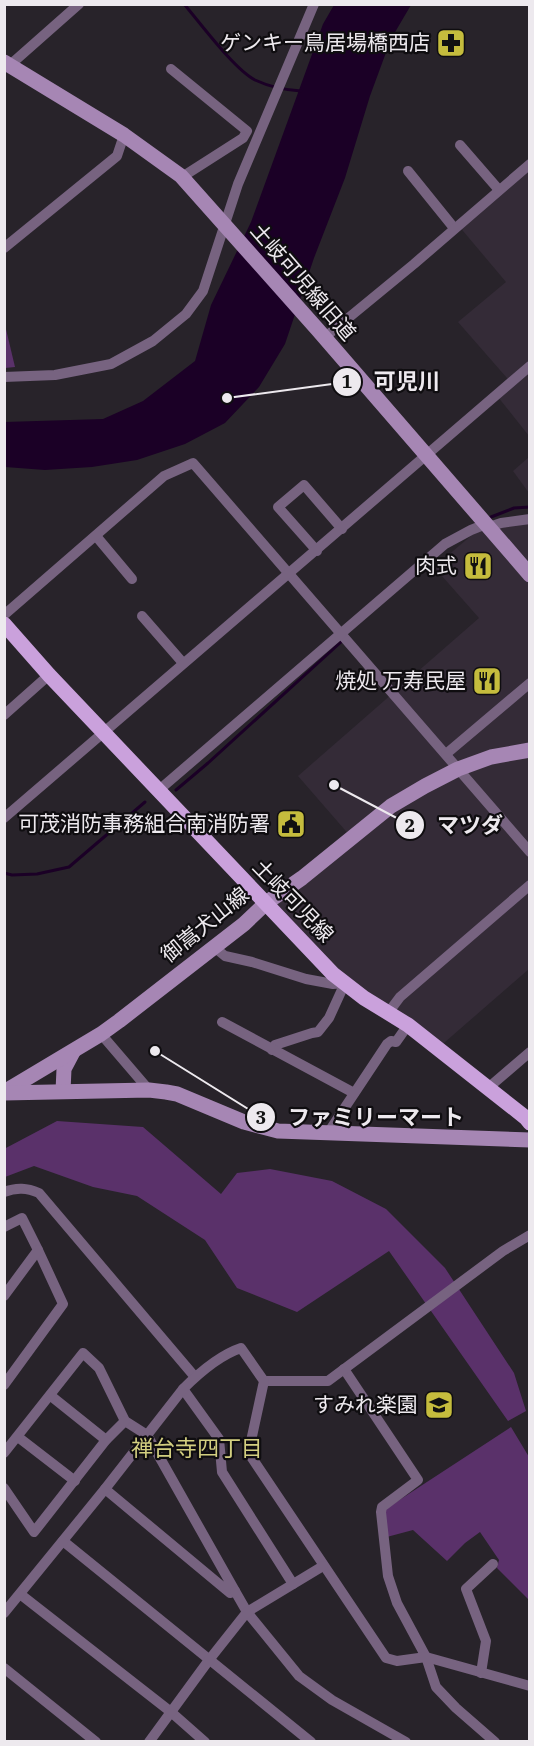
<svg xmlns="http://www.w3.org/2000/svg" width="534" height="1746" font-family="'IBM Plex Serif','Noto Sans JP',serif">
<rect width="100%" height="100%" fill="#28232a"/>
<g fill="#342b37">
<path d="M529,164v272l-31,-39 15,-12 -55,-63 48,-40 -48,-57z"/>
<path d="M529,457v36l-16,-22z"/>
<path d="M529,516v48l-33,-35z"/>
<path d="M488,527l41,56v386l-92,80 -73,-51 -98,-95 85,-66 -53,-61 181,-158 -45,-51 38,-32z"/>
</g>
<g fill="#5a316a">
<path d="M4,325h1l10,42 -10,1z"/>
<path d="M57,1121l86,6 78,67 16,-21 33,-4 62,12 54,28 59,59 69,105 12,38 -18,10 -119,-170 -92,61 -60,-24 -32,-48 -68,-44 -44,-9 -59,-21 -29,11 -1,-28z"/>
<path d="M511,1427l18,30v143l-32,-32 2,-8 -19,-28 -15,11 -18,18 -34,-31 -30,8 -2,-26z"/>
</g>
<path fill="#1b0026" d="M334,5h77l-20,34 -21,57 -25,82 -31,80 -29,86 -26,43 -34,36 -40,21 -48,16 -45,7 -47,3 -40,-3 -1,-45 99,-3 40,-18 52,-40 16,-56 40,-83 72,-198z"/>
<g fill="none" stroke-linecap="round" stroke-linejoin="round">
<g stroke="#1b0026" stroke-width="3">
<path d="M184,4c17,20 50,65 71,76 15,7 29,10 46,11"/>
<path d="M491,517l23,-9 16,-1"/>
<path d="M176,790l32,-27 133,-121"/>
<path d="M4,873l8,2 25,-1 32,-7 76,-65"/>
</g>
<g stroke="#776380" stroke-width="10">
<path d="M10,65l69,-61"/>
<path d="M171,69l76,62 -4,7 -61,39"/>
<path d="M460,145l39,45"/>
<path d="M408,171l46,57"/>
<path d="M4,248l113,-92 7,-21"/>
<path d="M324,338l90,-74 116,-100"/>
<path d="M4,377l51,-2 56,-11 42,-23 33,-27 17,-23 35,-107 76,-180"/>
<path d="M489,527l12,-4 29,-4"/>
<path d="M96,536l36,43"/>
<path d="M317,551l-39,-44 26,-22 38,44"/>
<path d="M4,615l160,-139 29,-13 337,389"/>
<path d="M142,616l41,47"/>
<path d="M4,715l45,-40"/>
<path d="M446,754l84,-71"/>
<path d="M159,790l286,-246 26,-14 15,-6"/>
<path d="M4,818l526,-452"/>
<path d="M214,947l11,9 27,6 54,17 27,5 12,-1 -16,35 -11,14 -6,1 -37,12 -3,5"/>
<path d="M388,1013l12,-16 130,-112"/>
<path d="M222,1022l132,71"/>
<path d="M101,1034l48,56"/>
<path d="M488,1088l42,-36"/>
<path d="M328,1133l59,-89 4,-3 5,1 12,-17"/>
<path d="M4,1192c13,-5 23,-4 35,1l156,184"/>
<path d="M4,1227l18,-9 16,32 25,54 -59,81"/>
<path d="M4,1296l34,-46"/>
<path d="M344,1369l74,111 -36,27 -1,5 7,64 9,27 29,54 10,30 20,21 39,34"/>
<path d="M264,1381h64l175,-130 27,-16"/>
<path d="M183,1389l36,50 3,33 71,112"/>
<path d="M51,1396l55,44"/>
<path d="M18,1437l57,44"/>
<path d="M4,1453l79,-100 16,15 26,53 22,14 88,156 -5,2 -125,-104"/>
<path d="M4,1488l30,44 72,-92 19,-19"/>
<path d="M63,1541l248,201"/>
<path d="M235,1591l12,21 52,64 33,24 74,42"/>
<path d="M20,1594l151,118 34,30"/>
<path d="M4,1613l101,-124 78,-100c16,-16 37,-34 58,-41l23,33 -13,60 -1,14 136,203 11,3 29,-4 104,29"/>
<path d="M4,1668l92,74"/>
<path d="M481,1673l5,-32 -20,-52 27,-25"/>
<path d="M149,1742l60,-82 38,-48 76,-46"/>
</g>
<g stroke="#a686b4" stroke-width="15">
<path d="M4,62l120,73 57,41 137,154 212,245"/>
<path d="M63,1091l1,-22 9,-17"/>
<path d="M4,1092l97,-58 18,-13 125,-97 22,-21 36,-25 89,-72 34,-20 33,-17 33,-12 39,-7"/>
<path d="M4,1093l145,-3 17,2 11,2 67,28 34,9 252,9"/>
</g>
<path stroke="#caa1dc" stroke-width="15" d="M4,624l45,51 284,299 31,24 44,27 118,93 4,5"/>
</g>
<defs>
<g id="pharmacy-square" transform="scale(1.5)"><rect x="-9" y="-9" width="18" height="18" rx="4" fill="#c5bc3d" stroke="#0f0d10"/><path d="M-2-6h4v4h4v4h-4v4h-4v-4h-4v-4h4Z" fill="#111"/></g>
<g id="restaurant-square" transform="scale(1.5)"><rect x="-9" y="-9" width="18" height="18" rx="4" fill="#c5bc3d" stroke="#0f0d10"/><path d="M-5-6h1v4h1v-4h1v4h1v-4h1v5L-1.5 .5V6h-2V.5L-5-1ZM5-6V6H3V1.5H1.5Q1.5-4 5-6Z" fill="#111"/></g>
<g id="civic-square" transform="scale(1.5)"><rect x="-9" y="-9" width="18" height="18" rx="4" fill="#c5bc3d" stroke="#0f0d10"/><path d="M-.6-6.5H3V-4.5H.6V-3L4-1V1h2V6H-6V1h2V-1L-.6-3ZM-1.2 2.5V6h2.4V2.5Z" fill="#111"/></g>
<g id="school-square" transform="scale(1.5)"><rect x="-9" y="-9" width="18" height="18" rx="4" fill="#c5bc3d" stroke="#0f0d10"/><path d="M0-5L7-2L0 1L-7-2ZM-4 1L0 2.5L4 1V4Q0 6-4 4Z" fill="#111"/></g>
</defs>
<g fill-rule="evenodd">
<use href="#pharmacy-square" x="451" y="43"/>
<use href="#restaurant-square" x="478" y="566"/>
<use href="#restaurant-square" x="487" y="681"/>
<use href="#civic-square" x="291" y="824"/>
<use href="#school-square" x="439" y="1405"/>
</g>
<g text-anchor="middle" stroke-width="4.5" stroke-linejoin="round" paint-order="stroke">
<g font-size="21" fill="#ede9ee" stroke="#0f0d10" text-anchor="end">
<text x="430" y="50">ゲンキー鳥居場橋西店</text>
<text x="457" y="573">肉式</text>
<text x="466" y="688">焼処 万寿民屋</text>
<text x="270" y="831">可茂消防事務組合南消防署</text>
<text x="418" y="1412">すみれ楽園</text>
</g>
<g font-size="21" fill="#ede9ee" stroke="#0f0d10">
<text transform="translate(303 282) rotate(49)" y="7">土岐可児線旧道</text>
<text transform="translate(293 901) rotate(46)" y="7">土岐可児線</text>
<text transform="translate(205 925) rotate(-39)" y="7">御嵩犬山線</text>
</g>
<g font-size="22" fill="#d3cf80" stroke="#0f0d10">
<text x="197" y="1456">禅台寺四丁目</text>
</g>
</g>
<path fill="none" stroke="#ede9ee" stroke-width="2" d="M227 398L347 382M334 785L410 825M155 1051L261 1117"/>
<g fill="#ede9ee" stroke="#0f0d10" stroke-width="2">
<circle cx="227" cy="398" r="6"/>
<circle cx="334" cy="785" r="6"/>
<circle cx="155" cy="1051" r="6"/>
<circle cx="347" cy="382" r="15"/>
<circle cx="410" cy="825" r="15"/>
<circle cx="261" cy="1117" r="15"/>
</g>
<g font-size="18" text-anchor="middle" font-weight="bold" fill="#111">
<text x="347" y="388">1</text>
<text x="410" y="832">2</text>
<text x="261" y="1124">3</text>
</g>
<g font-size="22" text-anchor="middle" font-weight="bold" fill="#ede9ee" stroke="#0f0d10" stroke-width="4.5" stroke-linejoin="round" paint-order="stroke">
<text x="407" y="389">可児川</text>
<text x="470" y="833">マツダ</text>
<text x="376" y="1125">ファミリーマート</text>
</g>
<rect width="534" height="1746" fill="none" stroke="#ede9ee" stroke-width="12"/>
</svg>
